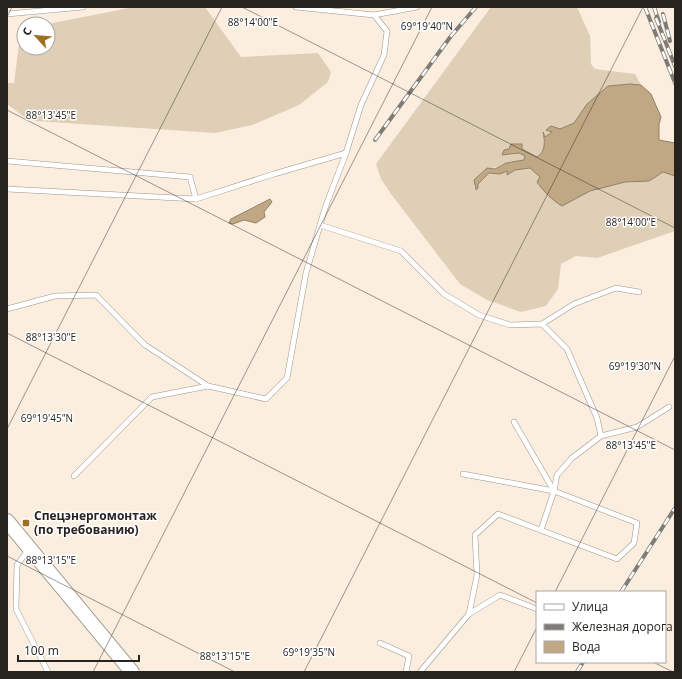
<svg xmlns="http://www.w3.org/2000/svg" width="682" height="679" font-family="'Open Sans',sans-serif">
<rect width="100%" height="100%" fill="#fef9f3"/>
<path fill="#fbeede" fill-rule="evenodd" d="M7,7h668v665h-668zM24,24h24v24h-24zM537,592h128v70h-128z"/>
<g fill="#dfcfb7">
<path d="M134,7h71l36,50 77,-4 13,19 -3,10 -29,23 -47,20 -37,8 -179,-12 -13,-5 -16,-12v-21h7l7,-54h3v19h24v-24z"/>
<path d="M491,7h86l13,29 1,28 4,5 40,5 6,11 -12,-1 -21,2 -21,18 -13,19 -14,6 -14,1 6,2 -7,5 -1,-2c1,9 1,18 -7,22l-15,-8 -16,7 13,-3 7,3 -2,4c-5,3 -10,1 -16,2 -9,3 -11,7 -21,6 -6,6 -16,12 -12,22l3,-6 11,-11 11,1 7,-4v5l8,-5 15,-2 11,9c2,14 8,22 21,29l28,-15 35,-9 24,-1 14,-9 12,4v55l-78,27 -21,-2 -15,8 -3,25 -12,17 -25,6 -34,-12 -27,-16 -69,-90 -10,-15 -5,-15z"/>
</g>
<g fill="#c0a885" stroke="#928067">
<path d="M630,84l11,1 10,9 10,23 -2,7v16l16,3v33l-12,-4 -14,9 -24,1 -35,9 -28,15c-10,-6 -18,-14 -25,-24l3,-5 -10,-9 -15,2 -8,5v-4l-7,3 -11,-1 -11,11v4l-2,2 -2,-10 13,-12 8,1 11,-6 18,-3 1,-4 -6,-3 -17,2 2,-5 5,-1 2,-5h11v5l15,8c9,-5 8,-16 6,-25l2,5 7,-5 -6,-2 5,-4 9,3 14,-6 13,-19 21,-18z"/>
<path d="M270,199l2,3 -8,10 1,5 -9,6 -12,-3 -11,4 -4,-1 2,-4z"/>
</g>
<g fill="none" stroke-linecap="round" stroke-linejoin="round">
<g stroke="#9c958b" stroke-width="6">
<g id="lane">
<path d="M296,7l78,8 43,-8"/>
<path d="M7,14l76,-7"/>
<path d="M7,161l183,16 6,22"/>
<path d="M7,189l189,10 78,-25 72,-21"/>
<path d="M320,225l81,26 43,43 35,21 31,10 32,-1 25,25 30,69 4,18"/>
<path d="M7,309l48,-13 41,-1 49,50 63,41"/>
<path d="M542,324l32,-20 42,-16 23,4"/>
<path d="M514,422l40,69"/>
<path d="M463,474l91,17 83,32 -3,20 -17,16 -119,-45 -23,21 2,40 -8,39"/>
<path d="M74,476l78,-79 56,-11 58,13 21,-21 19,-105 19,-65 21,-55 15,-48 23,-50 3,-24 -13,-16"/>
<path d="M541,530l13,-39 3,-16 15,-17 29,-22 36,-9 32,-20"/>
<path d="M29,549l-12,16 -1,44 32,63"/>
<path d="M380,643l29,13 -3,16"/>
<path d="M420,672l49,-58 31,-19 37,14"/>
</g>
</g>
<g stroke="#9c958b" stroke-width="16">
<path id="secondary" d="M7,521l125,151"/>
</g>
<use href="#lane" stroke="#fff" stroke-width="5"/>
<use href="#secondary" stroke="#fff" stroke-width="14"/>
<g stroke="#7f7b76" stroke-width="4">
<g id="rail">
<path d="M645,7l30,76"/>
<path d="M654,7l5,15"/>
<path d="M663,14l7,27"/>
<path d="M656,18l19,48"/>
<path d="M375,140l76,-104 25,-29"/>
<path d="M621,592l54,-84"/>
<path d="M577,672l6,-10"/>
</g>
</g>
<use href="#rail" stroke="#fff" stroke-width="2.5" stroke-dasharray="8" stroke-linecap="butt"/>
</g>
<path fill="none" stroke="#272420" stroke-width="1" stroke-opacity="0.45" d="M242,7l433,221M7,17l5,-10M7,110l668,340M7,333l530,270M7,429l215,-422M7,556l228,116M555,592l120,-236M653,662l20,10M93,672l339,-665M304,672l339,-665M514,672l23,-45"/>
<rect fill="#9e7021" stroke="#fff" stroke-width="1.5" x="22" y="519" width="8" height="8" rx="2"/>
<g text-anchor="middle" stroke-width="3" stroke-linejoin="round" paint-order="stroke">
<g font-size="12" font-weight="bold" fill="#272420" stroke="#fff" text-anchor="start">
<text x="34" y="520">Спецэнергомонтаж<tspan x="34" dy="14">(по требованию)</tspan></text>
</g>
</g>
<g font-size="10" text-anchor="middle" fill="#272420" stroke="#fff" stroke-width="3" stroke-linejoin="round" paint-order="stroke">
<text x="253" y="26">88°14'00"E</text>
<text x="427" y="30">69°19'40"N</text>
<text x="51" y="119">88°13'45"E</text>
<text x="631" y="226">88°14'00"E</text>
<text x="51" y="341">88°13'30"E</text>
<text x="635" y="370">69°19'30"N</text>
<text x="47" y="422">69°19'45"N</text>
<text x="631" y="449">88°13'45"E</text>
<text x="51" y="564">88°13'15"E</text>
<text x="309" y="656">69°19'35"N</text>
<text x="225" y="660">88°13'15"E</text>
</g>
<rect width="682" height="679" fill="none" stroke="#272420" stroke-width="16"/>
<rect x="536" y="591" width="130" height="72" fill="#ffffff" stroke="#a9a7a6"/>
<rect x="544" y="604" width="20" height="6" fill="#ffffff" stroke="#a9a7a6"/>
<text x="572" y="611" font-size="12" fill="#272420">Улица</text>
<rect x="544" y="624" width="20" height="6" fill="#7f7b76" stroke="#a9a7a6"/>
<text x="572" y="631" font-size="12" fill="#272420">Железная дорога</text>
<rect x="544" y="641" width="20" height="12" fill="#c0a885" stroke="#a9a7a6"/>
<text x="572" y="651" font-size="12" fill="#272420">Вода</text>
<g transform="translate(36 36) rotate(297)"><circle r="19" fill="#ffffff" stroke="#a9a7a6"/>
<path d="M0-3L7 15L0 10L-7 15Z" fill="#9e7021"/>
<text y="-6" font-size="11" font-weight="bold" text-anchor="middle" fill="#272420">С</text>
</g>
<path d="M18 655v6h121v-6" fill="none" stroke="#272420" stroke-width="2"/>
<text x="24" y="655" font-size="12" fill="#272420" stroke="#ffffff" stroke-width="3" paint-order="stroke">100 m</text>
</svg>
